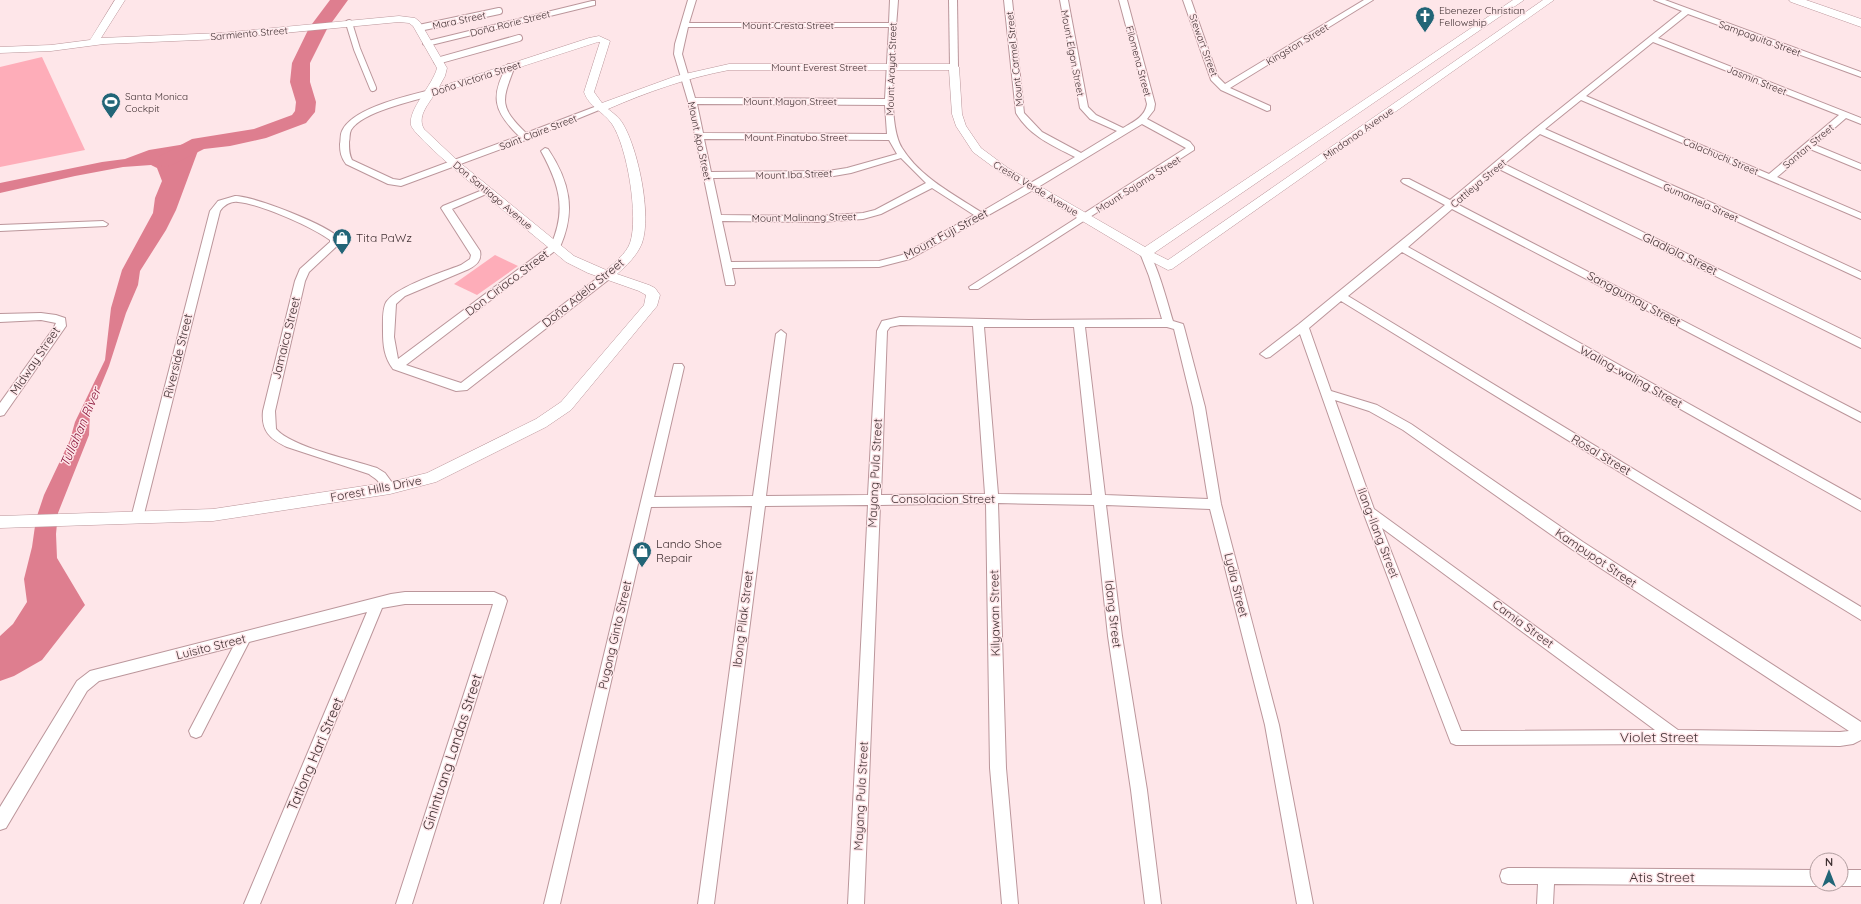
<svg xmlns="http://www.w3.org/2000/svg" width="1861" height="904" font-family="Quicksand,sans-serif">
<rect width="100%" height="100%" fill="#fee6e9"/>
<g fill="#feadb9">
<path d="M42,57l43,93 -85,17v-100z"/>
<path d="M495,255l23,11 -41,29 -23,-11z"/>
</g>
<path fill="#de7e8f" d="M192,143h7v5l-23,62 -10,20 -26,41 -2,14 -12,28 -17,53 -19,46 -1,23 -31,78 -2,21 1,24 28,47 -43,55 -28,16 -14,5v-45l13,-12 14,-22 -3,-23 8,-32 4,-28 8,-24 26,-55 5,-18 30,-62 6,-52 11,-38 31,-57 2,-15 7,-17 -5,-13 -6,-3 -28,2 -48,9 -75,17v-10l102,-21 23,-3 24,-9z"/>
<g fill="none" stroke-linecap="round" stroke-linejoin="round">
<path fill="#de7e8f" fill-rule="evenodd" d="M330,0h18l-21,29 -17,34v19l6,20 -1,10 -9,11 -40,15 -36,8 -26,3 -32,16 -7,2 -7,-2 -4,-4 4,-4 34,-18 62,-10 38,-14 3,-4 1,-9 -6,-20 2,-19 17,-35z"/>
<g stroke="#bb969b" stroke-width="8">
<g id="pedestrian">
<path d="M349,23l8,26 16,39"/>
<path d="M419,28l80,-17"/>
<path d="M437,61l82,-23"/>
</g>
</g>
<g stroke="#bb969b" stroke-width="2">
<g id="minor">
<path d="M688,0h8l-7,23h200l1,-23h8c-2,35 -13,121 4,148 18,29 51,46 79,64l94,-55c-24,-12 -45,-21 -59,-44l-12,-113h8l12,113 18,19 39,21 36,-22 -27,-12 -10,-11 -20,-108h8l20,107 8,8 27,13c10,-6 22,-11 24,-24l-28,-104h8l28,104 -1,6 -7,9 43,23 4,5v3l-216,139h-8l-1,-2 217,-139 -44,-24 -107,65 -125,70 -31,8 -147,1 3,15 -1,2h-8l-38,-184 -14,-47 1,-10zM688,27h201l-4,72 -190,-1 -13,-44zM697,104l188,1 2,29 -184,-1zM704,139l185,1 8,14 -50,14 -19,3 -117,1zM901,158l25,25 -51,27 -12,3 -43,3 -99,-1 -8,-37 115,-1 23,-4zM932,188l42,27 -72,40 -23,6 -148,1 -9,-41 98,1 43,-3 18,-5z"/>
<path d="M949,0h8l1,67 -4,2 -4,-2z"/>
<path d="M1183,0h8l27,77 7,7 139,-84h9l-143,88 40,18v4l-3,1 -46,-21 -10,-10z"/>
<path d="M1654,0h11l196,72v5l-173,-63 -30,24 203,80v6l-15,-6 -31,27 46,19v6l-51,-21 -33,28 84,36v6l-280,-119 -36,29 165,73 151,70v7l-157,-73 -164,-72 -36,30 357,175v9l-362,-179 -42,35 404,209v9l-409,-213 -44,38 453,253v11l-459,-259 -54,44 513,311v13l-520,-319 -32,27 22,63 46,14 34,19 172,118 278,180v18l-8,4 -13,2 -164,-2 -220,1 -5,-2 -2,-5 -92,-242 -57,-162 -30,23 -4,1 -6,-4 39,-30 146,-119 -42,-22 -2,-2 2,-2h6l41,21 86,-72 146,-117zM1653,42l186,73 -70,59 -183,-78zM1335,400l34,11 34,19 170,120 276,181 -9,1 -162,-2 -304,-221zM1382,528l273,202 -194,1z"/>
<path d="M592,1h3v4l-168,41 -4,-2 1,-2z"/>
<path d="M508,64h3l4,2c-13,34 -17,40 11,67l71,-27 3,-1 4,3 -76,31 -127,47 -13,-2 -42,-20c-5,-7 -6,-12 -6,-20 1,-4 0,-9 2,-13 10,-23 65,-35 88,-41l3,1v4c-20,6 -71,17 -82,35 -2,4 -1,8 -2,12 0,7 0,12 3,18l41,19 7,1 119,-44c-26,-25 -29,-40 -11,-72z"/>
<path d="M545,148l3,1c22,33 28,62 12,98l-154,118 55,18 143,-110h8l1,2 -1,2 -145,113 -11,1 -63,-22c-9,-12 -10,-24 -10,-38 0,-8 -1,-24 4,-30 11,-15 56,-29 74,-36l9,-6 1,-4 -30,-47 2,-2 42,-17h6l2,2 -41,18 28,42c2,10 -4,14 -11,18l-64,27 -9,8 -2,33 4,22 153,-114c16,-36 8,-61 -10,-94z"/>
<path d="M235,196c18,0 94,29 105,43l-2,6 -29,27 -4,9 -30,130 1,18c15,18 77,31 101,39l8,5 11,15 -2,3c-10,4 -11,-5 -17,-11 -2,-2 -6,-4 -8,-6l-82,-27c-17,-8 -26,-16 -24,-36l32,-130 5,-12 30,-27v-2c-18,-13 -69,-36 -92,-38 -7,-1 -14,3 -18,9l-77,307 -2,4 -4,1 -4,-1 -2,-4 79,-307 8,-10z"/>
<path d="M103,221l5,3 -2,2 -106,5v-6z"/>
<path d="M1145,250c10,3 24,59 28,71l10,3 1,3 21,80 16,97 58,221 34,179h-16l-32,-179 -55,-216 -104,-4 16,131 25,154 14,114h-16l-14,-114 -23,-154 -14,-131 -96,-2 8,265 12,136h-16l-12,-136 -4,-265 -106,2 -16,399h-16l20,-399 -103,1 -51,398h-16l54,-398 -101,1 -91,397h-16l130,-540h8l2,3 -30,130 99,-1 23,-162 5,-4 5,4 -20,162 102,-1 9,-164 5,-10 18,-4 129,3 133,-1 -13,-43 -9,-23zM900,325l73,1 12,168 -104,1 6,-164 3,-4zM984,327h90l18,168 -94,-1zM1085,327h82l7,2 19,78 15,92 -103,-4z"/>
<path d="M41,313l15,2 9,3 1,8 -62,89 -4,1v-13l53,-74 3,-6 -15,-3 -41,2v-8z"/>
<path d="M405,592h89l11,5 2,4 -95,303h-16l97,-300h-88l-23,4 -122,296h-16l123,-292 -118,30 -48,94 -5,2 -5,-2 -2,-5 44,-84 -134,34 -12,10 -81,137 -6,2v-23l77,-126 13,-10 301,-77z"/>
<path d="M1508,868l309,2v14h5l-5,2 -263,-2 -1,20h-16l1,-20h-30l-6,-2 -2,-6 2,-6z"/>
<path d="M1841,870h20v16h-20l-5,-2h5z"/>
</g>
</g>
<g stroke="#bb969b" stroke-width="1">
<path id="tertiary" d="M115,0h10l-24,38 120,-5 178,-17 16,2 5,4 27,46 -2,8 -6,11 150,-49 10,-2 11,5 -16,51 8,11 74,-27 53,-12h225l5,3 3,47 4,12 15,22 27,20 137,79 368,-247h11l-370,253 14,7 375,-260h11l-382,269 -4,1 -27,-14 -141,-84 -27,-20 -17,-26 -4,-12 -3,-44h-220c-42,8 -82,22 -121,39 5,4 11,8 15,15 15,25 29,91 19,119 -5,13 -16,23 -25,31l32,11 6,3 5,7 -3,11 -86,104 -25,17 -110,55 -46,12 -177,27 -213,7v-12l213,-7 177,-27 37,-9 109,-54 25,-17 83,-97 2,-10 -7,-4 -51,-18 -22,-11c-21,-18 -152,-122 -155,-137 -3,-16 22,-40 26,-57l-24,-42 -4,-3 -10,-1 -178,17 -117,5 -53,7 -51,2v-6l51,-2 39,-5zM598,42h2l-16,50c5,15 19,19 28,32 15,22 27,93 18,119 -4,11 -16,20 -24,27l-32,-14 -115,-94 -35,-33c-7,-12 3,-23 10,-34z"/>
</g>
<g stroke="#bb969b" stroke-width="1">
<path id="primary" d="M1789,0h17l55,19v8l-70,-25z"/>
</g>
<use href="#pedestrian" stroke="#fff" stroke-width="6"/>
<use href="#minor" fill="#fff" fill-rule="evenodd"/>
<use href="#tertiary" fill="#fff" fill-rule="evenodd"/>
<use href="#primary" fill="#fff" fill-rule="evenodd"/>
</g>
<defs>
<g id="church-pin" transform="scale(1)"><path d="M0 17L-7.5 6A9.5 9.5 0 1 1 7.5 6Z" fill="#226577" stroke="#fee6e9"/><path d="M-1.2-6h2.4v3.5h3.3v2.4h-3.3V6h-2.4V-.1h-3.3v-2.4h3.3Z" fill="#fff"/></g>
<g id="stadium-pin" transform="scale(1)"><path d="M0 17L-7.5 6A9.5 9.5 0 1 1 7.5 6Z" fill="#226577" stroke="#fee6e9"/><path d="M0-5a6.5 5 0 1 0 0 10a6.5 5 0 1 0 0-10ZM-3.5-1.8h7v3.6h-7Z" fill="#fff"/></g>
<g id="shop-pin" transform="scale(1)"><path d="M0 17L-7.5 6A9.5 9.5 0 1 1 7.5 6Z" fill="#226577" stroke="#fee6e9"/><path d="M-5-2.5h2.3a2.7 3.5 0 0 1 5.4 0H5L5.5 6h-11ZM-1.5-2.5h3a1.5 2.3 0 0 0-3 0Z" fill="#fff"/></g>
</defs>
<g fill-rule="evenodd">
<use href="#church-pin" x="1425" y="16"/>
<use href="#stadium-pin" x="111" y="102"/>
<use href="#shop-pin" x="342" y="238"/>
<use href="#shop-pin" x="642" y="551"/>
</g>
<g text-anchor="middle" stroke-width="3" stroke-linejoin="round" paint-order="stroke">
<g font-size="10" fill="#403133" stroke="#fee6e9" text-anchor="start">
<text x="1439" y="14">Ebenezer Christian<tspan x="1439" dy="12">Fellowship</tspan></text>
<text x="125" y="100">Santa Monica<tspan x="125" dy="12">Cockpit</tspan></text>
</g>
<g font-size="10" fill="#403133" stroke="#fee6e9">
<text transform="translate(459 20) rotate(-12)" y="4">Mara Street</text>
<text transform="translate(510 23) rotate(-14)" y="4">Doña Rorie Street</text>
<text x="788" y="29">Mount Cresta Street</text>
<text transform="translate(249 33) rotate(-5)" y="4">Sarmiento Street</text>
<text transform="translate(1760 38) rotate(20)" y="4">Sampaguita Street</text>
<text transform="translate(1297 44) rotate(-31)" y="4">Kingston Street</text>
<text transform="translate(1204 45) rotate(70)" y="4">Stewart Street</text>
<text transform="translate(1073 53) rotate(79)" y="4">Mount Elgon Street</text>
<text transform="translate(1014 59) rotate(-96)" y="4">Mount Carmel Street</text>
<text transform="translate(1139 61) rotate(75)" y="4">Filomena Street</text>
<text x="819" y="71">Mount Everest Street</text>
<text transform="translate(891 69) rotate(-88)" y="4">Mount Arayat Street</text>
<text transform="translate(476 78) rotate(-18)" y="4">Doña Victoria Street</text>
<text transform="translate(1757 80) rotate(22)" y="4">Jasmin Street</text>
<text x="790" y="105">Mount Mayon Street</text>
<text transform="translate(538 132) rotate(-21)" y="4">Saint Claire Street</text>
<text transform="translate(1358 133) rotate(-35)" y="4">Mindanao Avenue</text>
<text x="796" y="141">Mount Pinatubo Street</text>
<text transform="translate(700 141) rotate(78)" y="4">Mount Apo Street</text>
<text transform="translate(1808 146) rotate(-40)" y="4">Santan Street</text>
<text transform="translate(1721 156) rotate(23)" y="4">Calachuchi Street</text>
<text transform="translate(794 174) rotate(-2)" y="4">Mount Iba Street</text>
<text transform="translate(1478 183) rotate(-40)" y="4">Cattleya Street</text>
<text transform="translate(1138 184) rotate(-32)" y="4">Mount Sajama Street</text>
<text transform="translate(1036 188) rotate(31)" y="4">Cresta Verde Avenue</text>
<text transform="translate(493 195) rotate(40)" y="4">Don Santiago Avenue</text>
<text transform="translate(1701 202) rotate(24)" y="4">Gumamela Street</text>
<text transform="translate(804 217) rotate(-1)" y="4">Mount Malinang Street</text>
</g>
<g font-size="12" fill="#403133" stroke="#fee6e9">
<text transform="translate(946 234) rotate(-28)" y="4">Mount Fuji Street</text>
<text transform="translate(1680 254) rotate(26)" y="4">Gladiola Street</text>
<text transform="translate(507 283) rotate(-37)" y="4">Don Ciriaco Street</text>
<text transform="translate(583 293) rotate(-39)" y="4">Doña Adela Street</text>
<text transform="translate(1634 299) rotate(28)" y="4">Sanggumay Street</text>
<text transform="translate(286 338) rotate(-76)" y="4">Jamaica Street</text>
<text transform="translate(178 356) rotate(-76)" y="4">Riverside Street</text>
<text transform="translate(35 361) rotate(-56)" y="4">Midway Street</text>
<text transform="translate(1631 377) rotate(29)" y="4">Waling-waling Street</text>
<text transform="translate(1601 455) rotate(31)" y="4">Rosal Street</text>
<text transform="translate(875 473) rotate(-87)" y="4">Mayang Pula Street</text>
<text transform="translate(376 489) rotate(-11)" y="4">Forest Hills Drive</text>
<text x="943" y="503">Consolacion Street</text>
<text transform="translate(1378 533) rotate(69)" y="4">Ilang-Ilang Street</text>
<text transform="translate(1596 558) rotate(34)" y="4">Kampupot Street</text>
<text transform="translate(1236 585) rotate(76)" y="4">Lydia Street</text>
<text transform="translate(995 613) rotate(-91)" y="4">Kilyawan Street</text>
<text transform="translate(1113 614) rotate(83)" y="4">Idang Street</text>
<text transform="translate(743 619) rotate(-83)" y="4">Ibong Pilak Street</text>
<text transform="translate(1523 624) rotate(36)" y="4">Camia Street</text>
<text transform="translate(615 635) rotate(-77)" y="4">Pugong Ginto Street</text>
<text transform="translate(211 647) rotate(-14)" y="4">Luisito Street</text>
<text transform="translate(861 796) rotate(-87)" y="4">Mayang Pula Street</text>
</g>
<g font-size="12" fill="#403133" stroke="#fee6e9" text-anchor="start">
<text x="356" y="242">Tita PaWz</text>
<text x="656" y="548">Lando Shoe<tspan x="656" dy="14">Repair</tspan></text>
</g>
<g font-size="13" font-style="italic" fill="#8a163b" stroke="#fee6e9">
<text transform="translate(80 427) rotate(-67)" y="5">Tullahan River</text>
</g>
<g font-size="14" fill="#403133" stroke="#fee6e9">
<text x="1659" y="742">Violet Street</text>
<text transform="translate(452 752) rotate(-72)" y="5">Ginintuang Landas Street</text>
<text transform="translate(315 754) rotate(-67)" y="5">Tatlong Hari Street</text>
<text x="1662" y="882">Atis Street</text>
</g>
</g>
<g transform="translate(1829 872)"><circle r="19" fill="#fee6e9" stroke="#b29ea0"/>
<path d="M0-3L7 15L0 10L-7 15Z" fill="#226577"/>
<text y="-6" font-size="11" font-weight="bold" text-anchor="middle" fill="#403133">N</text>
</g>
</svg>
